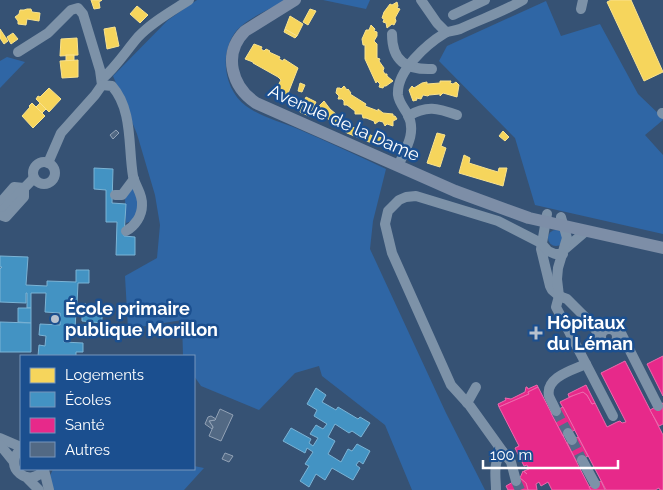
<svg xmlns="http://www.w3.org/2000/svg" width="663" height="490" font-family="Raleway,sans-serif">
<rect width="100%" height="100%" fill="#365274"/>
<g fill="#2f66a5">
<path d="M197,0h89c-15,9 -37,17 -49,30 -18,21 -14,59 9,76 15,11 35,16 52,23 30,13 59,26 88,40l-13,52 -3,28 76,164 39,77h-73l-27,-65 -63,-49 -3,-10 -24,7 -36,37 -58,-24 -7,-10v-20h-11l-1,-36 -54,9 -3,-53 32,-18 3,-33 -5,-30 -18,-61 -24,-58 55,-56z"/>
<path d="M323,0h47l-4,9z"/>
<path d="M546,1l15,35 39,-12 38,70 25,24v2l-18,15 18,20v79l-128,-29 -20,-67 -76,-77 8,-15z"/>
<path d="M7,57l18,5 -25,26v-27z"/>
<path d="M133,185c9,12 10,34 -7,38l-1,-25z"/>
<circle cx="556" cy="238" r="8"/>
<path d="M194,466l10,2 -20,22h-131l-3,-14 3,-7h141z"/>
</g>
<g fill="#f6d55c" stroke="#f9e28d">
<path d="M91,0h11l-3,2 1,6 -6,1z"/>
<path d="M611,0h20l32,72 -19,9 -37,-79z"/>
<path d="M397,2l1,4 -1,2 3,1 -5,9 1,3 -2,4 -2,-1 -5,4 -1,-5 -3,-1 1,-3 -2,-1 2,-6 6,-8 2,1z"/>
<path d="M137,6l11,9 -8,8 -10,-9z"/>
<path d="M27,9h4l1,3 8,1 -1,8 -12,-2 -1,6 -8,-1v-3l-3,-4 4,-3 1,-4h4z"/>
<path d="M310,9l6,2 -8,14 -5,-3z"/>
<path d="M290,16l13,8 -6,12 -12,-7z"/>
<path d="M371,25l4,4 -1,2 3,1v4l-3,5 3,3v14l3,1 -1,2 5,7 -1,3 2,3h2v2l6,5 -7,5h-2l-1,2 -4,-1 1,-3 -3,-3 -1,2 -11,-24v-14h-2l-1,-6 4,-9h3z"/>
<path d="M115,27l4,19 -12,3 -3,-20z"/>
<path d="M0,29l8,12 -4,3 -4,-6z"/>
<path d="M285,29l12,7 -2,2 -11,-6z"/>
<path d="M13,33l5,6 -7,5 -4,-7z"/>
<path d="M77,38l1,17 -18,1 1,-17z"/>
<path d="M254,44l8,3 -1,2 3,2 2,-2 4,2 -1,1 11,5 -1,2 4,2 1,-2 14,9 -11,28 -11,-7 5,-9 -3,-3 -25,-14v-1l-8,-3z"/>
<rect x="66" y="55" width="8" height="6"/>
<path d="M78,60v17l-16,1 -2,-17z"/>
<path d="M440,81h11l-1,2 3,1 3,-2 3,3 -2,12 -14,-4 -3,3v-2l-11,1 -1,1 -5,-1 -2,4 -5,-1 1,2 -4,1 -4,-11 3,-4 2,2 8,-5 5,-1v2l13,-1z"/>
<path d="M300,83l5,2 -3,7 -4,-1z"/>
<path d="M344,86l3,4 1,-1 3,4 -1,1 16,10 -1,2 13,5v-2l5,4 10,1v2h2l2,3 -4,2v5l-6,-2 -2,2 -2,-4 -4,-1 -4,3 -1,-3 -8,-3h-3l-1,-4h-7v-3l-8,-6h-3v-4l-2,-2h-4l1,-3 -3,-3 1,-5h3l1,1z"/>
<path d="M49,88l12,11 -12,13 -13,-13 2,-3 2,1z"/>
<path d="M306,97l10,5 -5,10 -10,-4z"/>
<path d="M324,101l6,8 20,17 25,11 12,1v8l-13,-2 -27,-11 -23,-17 -6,-9z"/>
<path d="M32,103l13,13 -12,12 -11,-12 8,-9 -1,-1z"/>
<path d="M40,103l6,6 -4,4 -6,-6z"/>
<path d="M301,108l10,4 -2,4 -9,-4z"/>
<path d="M503,131l6,6 -4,4 -6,-5z"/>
<path d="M437,133l8,2 -4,11 5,2 -6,19 -13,-4z"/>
<path d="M464,155l6,3 -1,5 19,6 10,3 1,-4h8l-4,18 -44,-13z"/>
</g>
<g fill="#4393c3" stroke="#7bb3d5">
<path d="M94,168l19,1 -1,34 14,1 -2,32 11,1v18h-19l1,-33h-11v-32l-12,-1z"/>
<path d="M0,256l28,1 -2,28 21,1v-5l29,1v-12h13v13h-11l-1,21h9v5h9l1,3h6v11l-20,-2v-11h-6l-1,20h-10l-1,12 19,1v9h-7v4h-38l1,-11 6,1 1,-10 -7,-1 1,-11 20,1v-12l-15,-1 1,-19h-15v15h-4v-15h-1v10l-26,-1v-33l2,-2h-2z"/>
<path d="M18,308h13v15l-13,-1z"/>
<path d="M0,322l31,1v29h-31z"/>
<path d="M316,388l10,7 -4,7 14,8 2,-3 20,12 2,-2 10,6 -9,14 -9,-6 -3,2 -14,-9 -7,13 7,4 -7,13 13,8 7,-13 4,2 5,-7 13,7 -7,13 -4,-3 -3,4 4,3 -7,12 -21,-12 -7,12 -9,-6 -7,13 -9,-6 9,-15 -4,-2 8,-12 -6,-4 -2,5 -22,-12 8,-13 20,11 -2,4 4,3 5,-8 -8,-4 6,-9 7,4 4,-5 -13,-8 3,-6 -10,-6z"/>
</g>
<g fill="#e7298a" stroke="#ee69ad">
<path d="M663,356v40l-16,-32z"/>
<path d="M625,361l38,74v55h-3l-1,-2 -4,2h-49l-46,-88 18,-9 5,-1 4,3 5,9 3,-1 12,24 10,-5 3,-1 2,2 4,-1 -25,-49z"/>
<path d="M537,385l1,2 -10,5 1,2 -30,13 -1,-3 8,-4 -1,-2 6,1 14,-7 1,-5h1l1,2z"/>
<path d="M586,385l9,18 -3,1 -5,-9 -4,-3 -14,5 -1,-3z"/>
<path d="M538,387l53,103h-39l-4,-8 -7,4 -2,-4 -3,2 1,6h-9l-2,-7 -6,-5 3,-7 4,3 -3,-3 5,-2 -2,-4 -3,1 -9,-18 4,-2 -20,-39 30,-13 -1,-2z"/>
<path d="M663,403v21l-4,2 -9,-16z"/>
<path d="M563,407l12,23 -12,6 -12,-23z"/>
<path d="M578,437l10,19 -11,6 -10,-19z"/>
<path d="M520,478l6,5 2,7h-20l-2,-4z"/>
<path d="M601,481l4,9h-14l-2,-3z"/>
</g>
<g fill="#526984" stroke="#92a2b6">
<path d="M116,130l3,3 -6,6 -3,-4z"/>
<path d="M220,409l13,6 -12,26 -12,-5 4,-9 -4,-6 6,-1z"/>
<path d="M211,416l5,3 -1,1 -6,1 4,6 -1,2 -7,-5 3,-7z"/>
<path d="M225,453l8,3 -4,6 -7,-3z"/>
</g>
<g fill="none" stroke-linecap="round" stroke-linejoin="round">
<g stroke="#546c89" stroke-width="10" stroke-dasharray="10 5" stroke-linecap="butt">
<path d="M556,411l12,22"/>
<path d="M572,440l10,20"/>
<path d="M516,481l4,9"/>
</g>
<g stroke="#7d92a8" stroke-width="10">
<path d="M421,0l16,23 9,9"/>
<path d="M581,9l2,-9"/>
<path d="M453,15l32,-15"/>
<path d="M392,34c0,27 14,36 40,35"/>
<path d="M18,52l30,-19 23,-23 7,-2 5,6 17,56 2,15 -7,10 -34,38 -13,30"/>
<path d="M102,79c14,-12 24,-28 36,-42 14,-15 34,-26 51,-37"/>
<path d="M102,85l10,1c21,24 16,60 21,90 2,10 10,18 9,29 0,11 -7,21 -16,26"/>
<path d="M662,113l1,1"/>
<path d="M408,116c19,-11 29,-8 49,-1"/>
<circle cx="44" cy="173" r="11"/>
<path d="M398,166c7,-16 19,-33 10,-51 -3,-6 -9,-12 -10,-20 -2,-24 29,-51 47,-62 4,-2 10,-2 15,-4 21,-10 43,-17 63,-29"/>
<path d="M115,195h7l12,-16"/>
<path d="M0,203l14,-16 10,1"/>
<path d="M0,213l34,-35"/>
<path d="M547,214l-6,35 9,37 2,4 7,6 8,3 24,24 10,15"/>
<path d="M3,216l3,1 18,-20v-9"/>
<path d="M565,249l21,-18"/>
<circle cx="609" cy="337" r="8"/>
<path d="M621,333l37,73"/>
<path d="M586,364l27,52"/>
<path d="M467,403l9,-16"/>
<path d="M556,411c-2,-5 -5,-10 -7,-15 -4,-19 24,-26 37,-32l-30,-57 3,-11 -2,-17 1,-11 9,-30 -6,-21"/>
<path d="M568,433l4,7"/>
<path d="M0,438l21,9"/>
<path d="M0,445l14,17"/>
<path d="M21,449c-21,18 10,41 23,20"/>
<path d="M503,452l-33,-46 -19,-21 -59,-132 -7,-29 3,-13 11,-11 7,-3 10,-1 82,25 43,22 7,8 7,3h8"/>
<path d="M582,460l13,24"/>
<path d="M44,470l5,20"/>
<path d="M28,479l11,11"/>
<path d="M496,490c0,-13 -4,-29 7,-38l8,10 5,19"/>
</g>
<path stroke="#7d8ea7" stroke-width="12" d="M295,0l-50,31c-23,23 -13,56 11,72l199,88 74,27 134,30"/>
</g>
<g fill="#b9c2ce" stroke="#1b4f8f" stroke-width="2">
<circle cx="55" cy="319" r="5"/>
<path d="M533.5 325.5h5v5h5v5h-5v5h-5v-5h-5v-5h5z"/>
</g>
<g text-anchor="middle" stroke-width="5" stroke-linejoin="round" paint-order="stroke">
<g font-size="18" fill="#fff" stroke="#1b4f8f">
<text transform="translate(344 123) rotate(24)" y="6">Avenue de la Dame</text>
</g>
<g font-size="18" font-weight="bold" fill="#fff" stroke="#1b4f8f" text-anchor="start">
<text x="65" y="315">École primaire<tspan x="65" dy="21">publique Morillon</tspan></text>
<text x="547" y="329">Hôpitaux<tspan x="547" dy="21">du Léman</tspan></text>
</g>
</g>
<rect x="20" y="355" width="175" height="115" fill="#1b4f8f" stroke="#7695bc"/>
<rect x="30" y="368" width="25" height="15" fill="#f6d55c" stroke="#7695bc"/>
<text x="65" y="380" font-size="15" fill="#ffffff">Logements</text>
<rect x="30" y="392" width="25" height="15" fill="#4393c3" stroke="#7695bc"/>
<text x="65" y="405" font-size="15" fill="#ffffff">Écoles</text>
<rect x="30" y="418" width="25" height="15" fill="#e7298a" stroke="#7695bc"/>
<text x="65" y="430" font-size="15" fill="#ffffff">Santé</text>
<rect x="30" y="442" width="25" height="15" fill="#526984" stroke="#7695bc"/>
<text x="65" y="455" font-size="15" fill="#ffffff">Autres</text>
<path d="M483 460v8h135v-8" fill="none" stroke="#ffffff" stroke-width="2.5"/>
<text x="490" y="460" font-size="15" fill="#ffffff" stroke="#1b4f8f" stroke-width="4" paint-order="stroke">100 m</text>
</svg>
